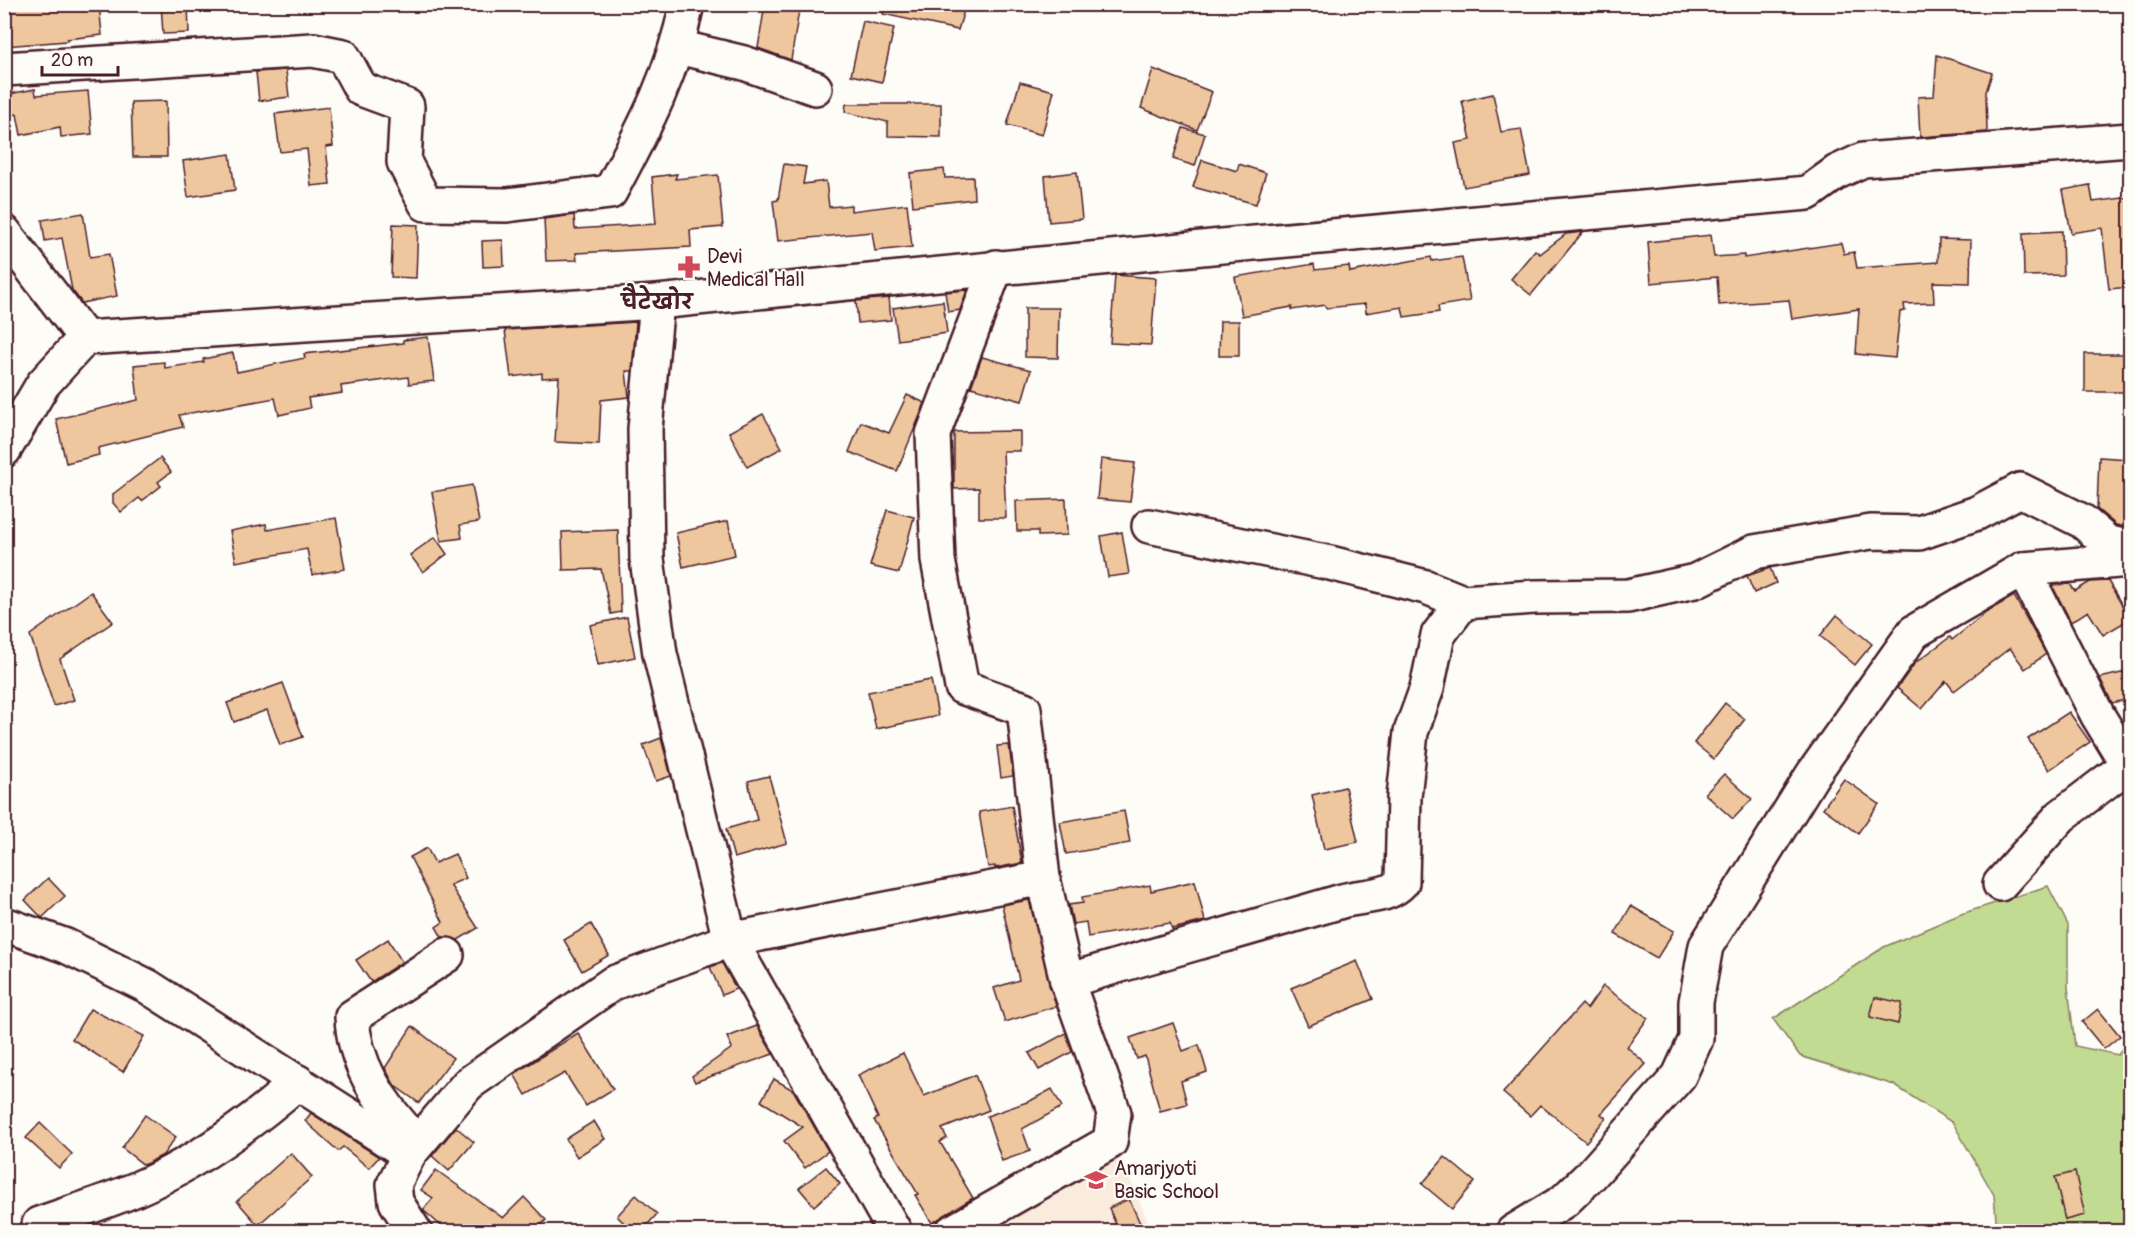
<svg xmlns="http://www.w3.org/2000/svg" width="2135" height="1236" font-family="Pangolin,'Playpen Sans Deva',sans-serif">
<rect width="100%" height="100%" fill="#fdfcf7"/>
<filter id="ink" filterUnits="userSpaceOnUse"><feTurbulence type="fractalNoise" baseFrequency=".0167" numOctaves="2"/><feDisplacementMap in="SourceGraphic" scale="12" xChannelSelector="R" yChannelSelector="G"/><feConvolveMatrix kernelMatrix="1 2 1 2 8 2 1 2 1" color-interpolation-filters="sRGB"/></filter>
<g filter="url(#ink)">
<path fill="#f9ecdc" d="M1120,1155l32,76h-135l-12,-27z"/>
<path fill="#c2db92" stroke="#867d5e" stroke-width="1.5" d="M2048,886l20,39v62l7,59 43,9 12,-18v194h-133l-3,-36 -41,-72 -59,-38 -94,-29 -27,-37 111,-72 77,-33z"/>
<g fill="#efc79e" stroke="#4a1f2b" stroke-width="1.5">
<path d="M4,4h95l3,31 -35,4v2l-63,5z"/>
<path d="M161,4h27l1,29 -26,1z"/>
<path d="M765,4h35l-9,56 -33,-12z"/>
<path d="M884,4h82l-8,26 -75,-16z"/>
<path d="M863,21l31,7 -12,54 -31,-7z"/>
<path d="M1937,55l55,18 -6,19 1,40 -67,5 -2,-40 16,-1z"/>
<path d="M1153,69l59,23 -15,38 -56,-22z"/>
<path d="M286,70l3,27 -30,4 -3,-29z"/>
<path d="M1020,82l34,9 -12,44 -35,-10z"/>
<path d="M35,89l1,6 52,-4 4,43 -31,3 -1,-10 -39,8 -4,-21 -13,2v-21z"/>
<path d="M1493,94l8,38 20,-3 9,46 -66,12 -9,-44 16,-3 -9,-39z"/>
<path d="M166,101l1,56h-34l-2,-55z"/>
<path d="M846,104h95v33l-53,-1v-14l-43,-10z"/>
<path d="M329,107l4,39 -7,1 4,37 -19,2 -4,-37 -27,3 -5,-38z"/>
<path d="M1183,128l22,6 -10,32 -22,-7z"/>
<path d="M230,154l5,36 -47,7 -5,-36z"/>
<path d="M1202,160l35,11 2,-7 27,9 -10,31 -63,-17z"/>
<path d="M784,164l22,3 -3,17 23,-3 3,26 22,-2v6l56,-7 5,43 -37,4 -3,-19 -94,9 -5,-40 5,-1z"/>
<path d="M944,169l1,9 28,-1 1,22 -61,7 -3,-33z"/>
<path d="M1077,172l5,47 -33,3 -4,-46z"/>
<path d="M677,174l-2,5 43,-4 5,52 -33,3 1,17 -115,6 1,7 -31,1 -2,-42 30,-4 1,14 81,-5 -4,-47z"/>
<path d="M2090,185l3,17 37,-5v90l-21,2 -7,-61 -31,5 -8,-43z"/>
<path d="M83,213l7,44 19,-3 8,42 -35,7 -10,-13 -10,-52 -17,3 -3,-21z"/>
<path d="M393,224l25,1 -2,53 -25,-1z"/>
<path d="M2062,231l1,44 -39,1 -1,-43z"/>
<path d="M1583,232l-52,63 -20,-16 24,-29 5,4 26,-20z"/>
<path d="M1711,235l3,22 30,-2v3l97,-15 3,11 10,-2 3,16 81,-6 1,-23 32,1 -1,43 -37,-1 1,21 -30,1 1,7 -5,1 -5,46 -39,-4 3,-45 -67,10 -3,-19 -70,5 -2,-28 -66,6 -3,-41z"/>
<path d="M503,240l1,26 -21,1 -1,-26z"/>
<path d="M1431,257l1,4 30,-4 8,44 -32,5 1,6 -35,5 -2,-10 -36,6 -1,-9 -39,4 -1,-3 -33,5v-3l-50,9 -7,-39 79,-13 1,6 34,-4 1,6z"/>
<path d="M1115,275l41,3 -5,67 -41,-2z"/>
<path d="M967,290l-7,20 -12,2 -3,-20z"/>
<path d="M889,298l2,22 -33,3 -2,-22z"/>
<path d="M943,301l4,32 -49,7 -5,-32z"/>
<path d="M1025,308h34l-1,50 -33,-1z"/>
<path d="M1220,321h19v35h-20z"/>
<path d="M636,322l-4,49h-6l3,26 -28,3 -2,44 -44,-2 4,-65 -17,1v-5l-31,4 -6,-47z"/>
<path d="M428,337l6,44 -25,3 -1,-7 -67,9 1,7 -34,5 2,10 -31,7 -4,-17 -96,17 4,12 -85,21 1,7 -33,8 -10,-44 82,-19 -4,-35 30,-3 1,6 39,-6 -1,-3 30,-6 4,19 68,-14 -1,-4 99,-11v-3z"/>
<rect x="2085" y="354" width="45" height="38"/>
<path d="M982,357l49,13 -9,31 -51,-14z"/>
<path d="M907,395l18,8 -28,68 -48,-19 12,-30 28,11z"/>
<path d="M763,414l19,34 -35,19 -18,-35z"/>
<path d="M1020,431v20h-17l3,67h-27v-30l-25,1v-57z"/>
<path d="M2099,457l31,2v69l-14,-3 -19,-16z"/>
<path d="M160,458l11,14 -13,10 3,4 -19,15 -3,-3 -18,14 -8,-9v-9z"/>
<path d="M1101,459l34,4 -5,39 -33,-3z"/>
<path d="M472,485l7,37 -19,3 2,13 -21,3 -9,-49z"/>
<path d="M1066,499l1,36 -29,1v-5h-21l-1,-30z"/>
<path d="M887,510l27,7 -15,56 -29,-7z"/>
<path d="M336,518l9,51 -33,6 -5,-26 -71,13 -6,-31 36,-7 1,6z"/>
<path d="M728,521l7,34 -52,12 -7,-34z"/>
<path d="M618,530l3,82 -10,2 -10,-45 -38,1 -1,-38z"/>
<path d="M1122,532l7,42 -21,3 -7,-41z"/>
<path d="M435,537l12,17 -24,18 -13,-17z"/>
<path d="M1770,568l6,15 -22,10 -7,-17z"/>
<path d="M2108,581l22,38 -27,16 -15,-24 -17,11 -19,-37 18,-1 5,7 15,-9z"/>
<path d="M91,592l22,30 -53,37 14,41 -20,6 -24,-71z"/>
<path d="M2014,596l32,58 -21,15 -15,-21 -56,43 -8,-10 -24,28 -25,-21 18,-25 35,-26 2,3 36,-29z"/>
<path d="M1837,615l35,29 -17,21 -35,-29z"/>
<path d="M627,617l8,40 -37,8 -8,-40z"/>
<path d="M2130,671v28l-18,4 -12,-25z"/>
<path d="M931,680l7,36 -62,13 -8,-37z"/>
<path d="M283,683l20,54 -23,8 -13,-35 -33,12 -7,-19z"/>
<path d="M1725,703l20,16 -31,40 -20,-16z"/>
<path d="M2069,712l21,30 -41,28 -21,-31z"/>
<path d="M661,738l10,38 -15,5 -13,-36z"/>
<path d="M1009,745l4,31 -12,2 -4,-32z"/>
<path d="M1724,774l28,25 -19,20 -28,-25z"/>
<path d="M769,776l18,67 -53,15 -8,-29 31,-9 -9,-39z"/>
<path d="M1844,779l35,25 -21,29 -35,-25z"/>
<path d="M1345,787l13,55 -34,7 -12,-54z"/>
<path d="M1012,806l10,57 -27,5v-2l-7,1 -9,-55z"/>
<path d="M1124,811l6,32 -64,11 -6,-32z"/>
<path d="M427,848l8,15 20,-9 11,24 -16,7 28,43 -20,12 -16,-3 -6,-10 7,-5 -33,-65z"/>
<path d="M48,878l17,18 -23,22 -17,-18z"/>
<path d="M1195,881l10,40 -33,8 -2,-6 -82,14 -2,-15 -13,2 -4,-19 14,-2 -1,-6 68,-12 1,6z"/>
<path d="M1029,900l27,106 -51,16 -11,-34 25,-8 -17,-75z"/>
<path d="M1631,906l43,25 -17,27 -42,-24z"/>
<path d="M591,924l18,31 -27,16 -18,-31z"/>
<path d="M388,939l14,23 -31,20 -15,-22z"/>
<path d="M1357,961l16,38 -65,27 -17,-38z"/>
<path d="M722,963l14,26 -14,6 -12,-28z"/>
<path d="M1603,986l45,32 -21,29 19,17 -45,50 5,4 -20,24 -46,-37 -10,11 -27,-23 79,-89 5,5z"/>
<path d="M1875,997l27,6 -4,21 -28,-7z"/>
<path d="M90,1009l54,27 -21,36 -51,-33z"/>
<path d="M2098,1009l22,27 -16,13 -22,-27z"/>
<path d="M1173,1023l10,28 16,-6 8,27 -26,9 6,23 -27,7 -15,-55 -8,3 -7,-21z"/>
<path d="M412,1026l41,32 -34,45 -24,-17 -10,-18z"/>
<path d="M757,1026l16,28 -78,28 -3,-6 40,-28 -5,-11z"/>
<path d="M578,1033l35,56 -27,17 -21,-33 -39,22 -12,-21z"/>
<path d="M1066,1033l6,19 -33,18 -10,-17z"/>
<path d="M903,1053l21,43 51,-21 14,35 -47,19 5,9 -7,4 33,56 -41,25 -17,-28 3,-1 -44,-74 4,-2 -20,-43z"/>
<path d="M774,1079l19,11 35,61 -23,17 -21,-27 19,-14 -42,-26z"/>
<path d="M1052,1089l10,18 -40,22 8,22 -28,10 -15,-45 43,-15z"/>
<path d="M311,1113l68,44 -10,11 -26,-21 -5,4 -33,-30z"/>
<path d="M145,1115l31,22 -13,18 -19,10 -22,-17z"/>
<path d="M594,1121l11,18 -28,18 -11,-18z"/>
<path d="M40,1123l32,31 -13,14 -33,-30z"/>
<path d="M456,1127l18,15 -25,29 -17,-15z"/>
<path d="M291,1153l21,24 -54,48 -21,-24z"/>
<path d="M1445,1157l30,25 -23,27 -30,-25z"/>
<path d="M826,1167l14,17 -26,22 -15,-18z"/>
<path d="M436,1170l67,48 21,-21 22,23 -12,12h-86l-25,-22 10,-12 -12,-8z"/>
<path d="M2075,1172l10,43 -20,5 -10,-43z"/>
<path d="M636,1195l21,19 -16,18h-8l-16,-16z"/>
<path d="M1129,1199l15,33h-25l-10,-24z"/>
</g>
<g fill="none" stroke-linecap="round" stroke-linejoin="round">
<g stroke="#4a1f2b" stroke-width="38">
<g id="minor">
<path d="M678,47l66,16 71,25"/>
<path d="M4,69l309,-19 30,6 18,33 46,17 -3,56 22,42 81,1 103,-13c34,-64 62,-115 77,-188"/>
<path d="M4,232l81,106"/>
<path d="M657,302l-12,127 2,130 13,95 70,286 165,292"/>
<path d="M4,450l39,-66 42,-46 572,-36 575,-57 576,-52 29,-21 26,-12 267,-20"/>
<path d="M1149,526l181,37 96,24 37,15 72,-5 93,-1 67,-15 59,-29 117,-20 48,1 58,-20 43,-23 62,31 26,22 22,4"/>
<path d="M2000,884l61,-68 67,-51 -30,-49 -75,-147"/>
<path d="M4,924l62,22 81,40 262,168"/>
<path d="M1067,981c92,-28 184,-53 275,-80 20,-6 46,-3 60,-19l2,-85 7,-65 16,-44 11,-53 25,-33"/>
<path d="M418,1143c-34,-34 -64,-76 -66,-126l95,-62"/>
<path d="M39,1224c31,-11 64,-21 95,-34 59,-25 116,-66 164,-108"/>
<path d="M415,1232l-19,-30 -2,-18 15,-30 59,-70 145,-101 117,-43 313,-62 -19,-169 -62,-22 -24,-127 -5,-126 63,-167"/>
<path d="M952,1232l158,-90 4,-29 -47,-132 -24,-103"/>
<path d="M1513,1232l51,-31 27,-26 88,-99 17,-37v-37l10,-56 107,-172 101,-142 109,-63 107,-9"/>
</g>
</g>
<use href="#minor" stroke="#fdfcf7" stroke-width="33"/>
</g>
</g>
<defs>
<g id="pharmacy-bare" transform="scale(1.8)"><path d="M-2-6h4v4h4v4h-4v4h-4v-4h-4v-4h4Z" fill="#d1495b" stroke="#fdfcf7" stroke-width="2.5" paint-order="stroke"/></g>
<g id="school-bare" transform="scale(1.8)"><path d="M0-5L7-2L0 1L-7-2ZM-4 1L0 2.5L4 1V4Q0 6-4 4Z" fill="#d1495b" stroke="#fdfcf7" stroke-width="2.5" paint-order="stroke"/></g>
</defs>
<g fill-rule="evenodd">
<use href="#pharmacy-bare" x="689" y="267"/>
<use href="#school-bare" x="1096" y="1180"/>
</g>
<g text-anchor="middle" stroke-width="4.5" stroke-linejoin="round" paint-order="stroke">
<g font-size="20" fill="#4a1f2b" stroke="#fdfcf7" text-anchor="start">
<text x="707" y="263">Devi<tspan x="707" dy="23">Medical Hall</tspan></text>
<text x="1114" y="1175">Amarjyoti<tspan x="1114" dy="23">Basic School</tspan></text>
</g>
<g font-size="21" font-weight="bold" fill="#4a1f2b" stroke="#fdfcf7">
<text x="657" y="309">घैटेखोर</text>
</g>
</g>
<rect width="2135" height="1236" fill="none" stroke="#fdfcf7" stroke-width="24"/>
<rect x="12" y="12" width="2111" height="1212" fill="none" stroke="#4a1f2b" stroke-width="2" filter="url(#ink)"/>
<path d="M42 66v9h76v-9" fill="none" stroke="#4a1f2b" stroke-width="3"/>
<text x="51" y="66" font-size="18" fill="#4a1f2b" stroke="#fdfcf7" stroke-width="4.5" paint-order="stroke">20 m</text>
</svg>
